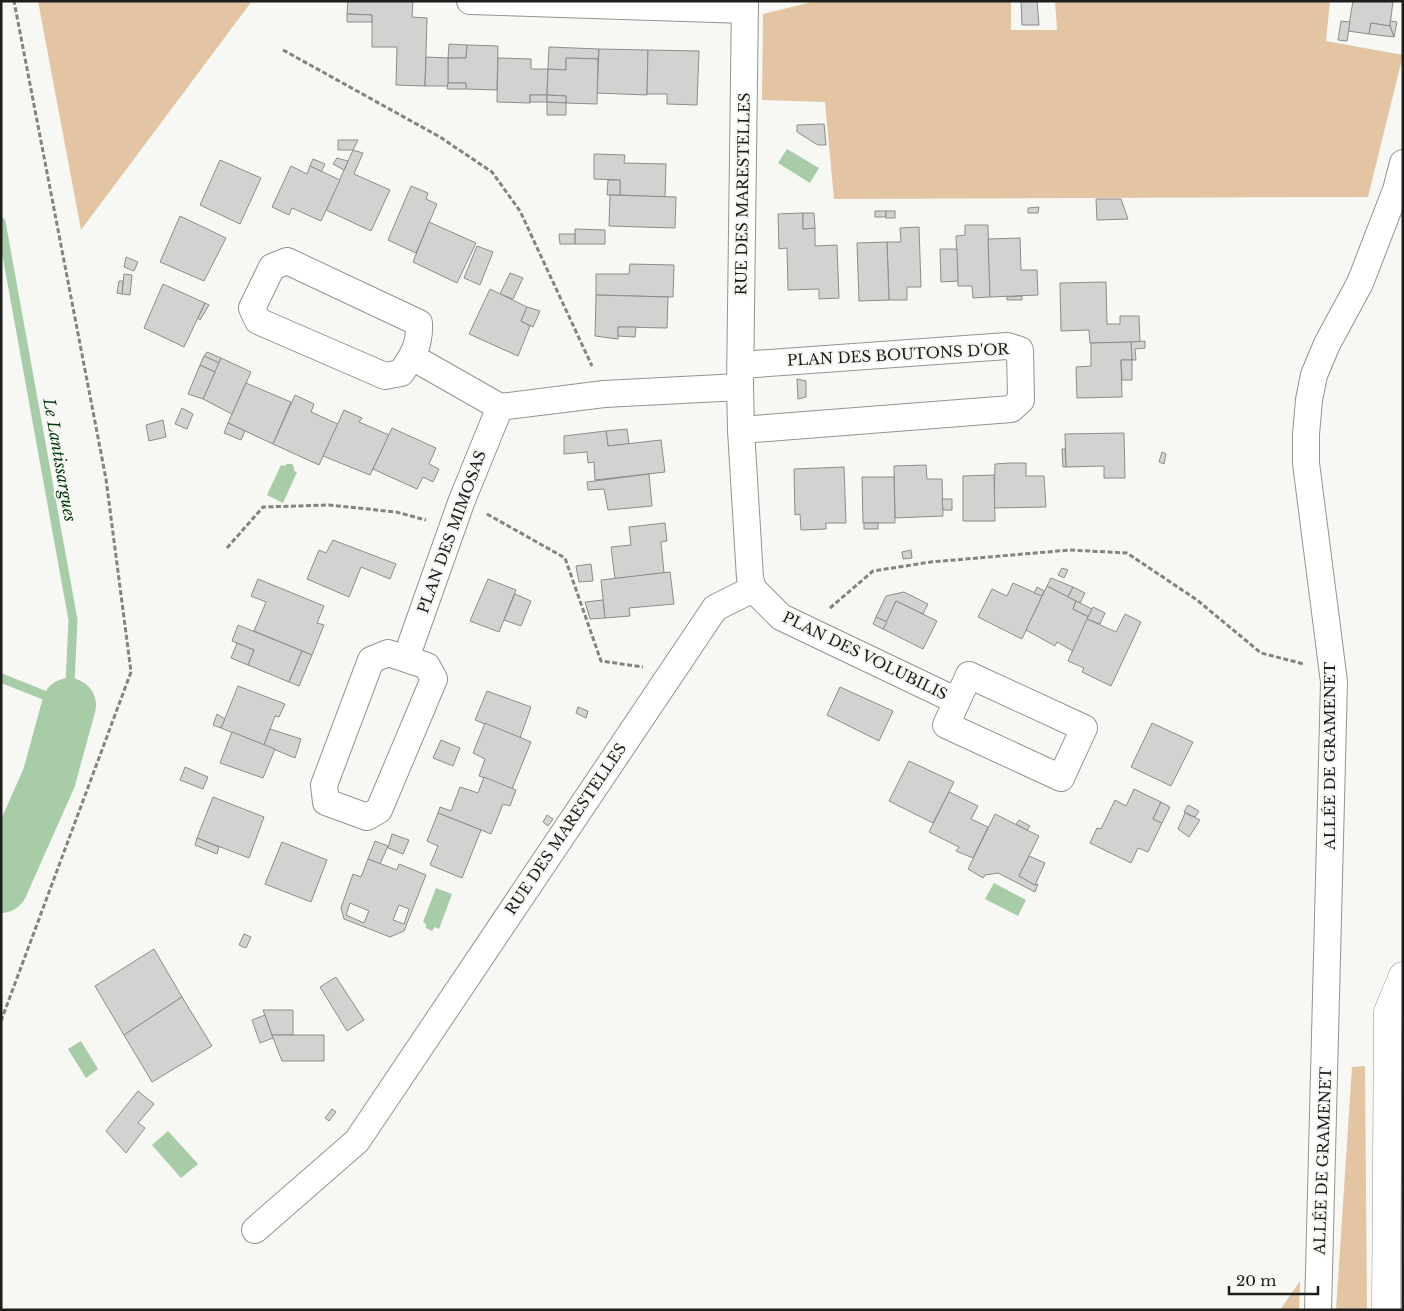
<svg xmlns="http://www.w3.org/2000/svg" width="1404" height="1311" font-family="'Libre Baskerville',serif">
<rect width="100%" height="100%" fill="#f7f7f4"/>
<g fill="#e3c5a4">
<path d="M38,1h214l-171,229z"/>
<path d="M816,1h195v29h46l-2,-29h275l-4,40 77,14 -35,142 -534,2 -9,-97 -63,-2 1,-86z"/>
<path d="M1365,1066l2,244h-31l16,-243z"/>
<path d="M1300,1281l-1,29h-19z"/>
</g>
<g fill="#a7cca7">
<path d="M787,149l32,19 -9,15 -32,-20z"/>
<path d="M287,464h5l2,3v4l3,1 -14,31 -16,-8 14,-30 3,1z"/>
<path d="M994,883l32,17 -8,16 -33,-17z"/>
<path d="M436,888l16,6 -13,35 -4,-2 -3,4 -6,-3v-4l-3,-2z"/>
<path d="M81,1041l17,28 -12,9 -18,-29z"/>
<path d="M168,1131l30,33 -17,14 -29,-33z"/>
</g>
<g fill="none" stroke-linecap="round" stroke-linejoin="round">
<path stroke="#a7cca7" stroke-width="9" d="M1,222l72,398 -4,85 -68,-27"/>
<path stroke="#a7cca7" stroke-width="54" d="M1,886l48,-108 20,-73"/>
</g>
<g fill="#d2d3d1" stroke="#8c8d8a" fill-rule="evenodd">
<path d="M348,1h65l-1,16 15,1 -2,68 -29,-1 1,-38h-25v-32l-25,-1z"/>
<path d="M1021,1h16l2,24h-17z"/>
<path d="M1353,1h40l-3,25 -19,-3 -2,11 -21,-3z"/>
<path d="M347,14l25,1v7h-25z"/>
<path d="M1341,21l9,1 -3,19 -9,-1z"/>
<path d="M1390,21l7,1 -3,15 -4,-11z"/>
<path d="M1371,23l19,3 4,11 -25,-3z"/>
<path d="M449,44l18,1 -1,13h-18z"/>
<path d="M467,45l31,1 -1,44 -31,-1v-6h-18v-25h18z"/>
<path d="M549,47l50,2 -1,10 -32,-1v12l-18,-1z"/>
<path d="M599,49l49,1 -1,45 -50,-2z"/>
<path d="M648,50l51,1 -2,54 -30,-1v-10h-20z"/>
<path d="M426,57l22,1v28h-23z"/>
<path d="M498,58l33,1v10h17l-1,26h-17v8l-33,-1z"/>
<path d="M566,58l32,1 -1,45 -31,-1v-7l-19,-1 1,-26 18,1z"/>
<path d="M448,83h18v6h-19z"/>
<rect x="530" y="95" width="17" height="7"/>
<path d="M547,95l19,1v7l-19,-1z"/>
<path d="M547,102l19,1v12h-19z"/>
<path d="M824,124l2,21h-8l-21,-13v-7z"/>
<path d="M338,140h20l-5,10h-15z"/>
<path d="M353,150l10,3 -9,21 36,16 -19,41 -45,-21z"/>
<path d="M594,154l31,1 -1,8 42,1 -1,33 -45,-2v-15l-26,-1z"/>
<path d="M337,158l11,3 -4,9 -11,-6z"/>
<path d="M313,159l12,5 -4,8 -11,-6z"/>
<path d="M220,160l41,18 -21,46 -40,-19z"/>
<path d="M291,166l16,8 3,-8 30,14 -19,41 -29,-13 -3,7 -17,-8z"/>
<path d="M608,180h12v15h-13z"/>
<path d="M411,186l17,7 -2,6 11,5 -21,49 -28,-13z"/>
<path d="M610,195l66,2 -1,31 -66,-2z"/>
<path d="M1096,199h25l7,20 -31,1z"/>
<path d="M1039,207l-1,6h-10v-5z"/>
<rect x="875" y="211" width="11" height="6"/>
<rect x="886" y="211" width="9" height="7"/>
<path d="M803,213v16l12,-1v18l22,-1 2,53 -20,1v-10l-31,1 -1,-42 -8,1 -1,-35z"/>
<path d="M803,213h11l1,15 -12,1z"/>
<path d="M180,216l46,22 -22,43 -44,-19z"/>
<path d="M429,222l47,21 -19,40 -44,-21z"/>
<path d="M965,225h23l2,72 -17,1 -1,-12h-14l-2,-50 9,-1z"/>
<path d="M919,227l2,60h-14v13h-18l-2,-58h14l-1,-14z"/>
<path d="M575,229l30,1v14h-30z"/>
<path d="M559,234h16v10h-15z"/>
<path d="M1020,238l1,32h16l1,25 -48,2 -2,-58z"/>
<path d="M887,242l2,58 -30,1 -2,-58z"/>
<path d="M477,246l16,6 -13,33 -16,-7z"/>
<path d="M940,249h17l1,32 -17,1z"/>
<path d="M126,257l12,5 -4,9 -10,-4z"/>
<path d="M630,264l44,1 -1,32 -77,-2v-21h33z"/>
<path d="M510,273l13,5 -10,21 -13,-5z"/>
<path d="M124,274l8,1 -2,20 -8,-1z"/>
<path d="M119,281h4l-1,13 -5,-1z"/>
<path d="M1106,282l1,42h13v-8h19l1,26 -50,1 -1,-13 -28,1 -1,-48z"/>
<path d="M163,284l42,19 -21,44 -40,-19z"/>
<path d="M490,289l37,18 -6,14 9,5 -12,30 -49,-22z"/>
<path d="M596,295l72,2 -1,31 -49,-1v12l-23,-3z"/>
<path d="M1022,296v4h-15v-3z"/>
<path d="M205,303l4,2 -9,15 -2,-2z"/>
<path d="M527,307l13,4 -7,16 -12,-6z"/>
<path d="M618,327h18l-1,10 -17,-1z"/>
<path d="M1145,341v7l-10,1 1,11h-4l-1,-18z"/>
<path d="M1131,342l1,18h-11l1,37 -45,1 -1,-31 15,-1v-23z"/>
<path d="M207,352l14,6 -2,5 -15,-7z"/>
<path d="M204,356l15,7 -4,9 -15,-7z"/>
<path d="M221,358l30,14 -19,42 -29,-15z"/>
<path d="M1121,360h11v20h-10z"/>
<path d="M200,365l15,7 -12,27 -15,-5z"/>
<path d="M797,379l9,2v16l-8,2z"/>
<path d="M246,383l45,19 -18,42 -45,-21z"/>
<path d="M295,395l19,9 -3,8 27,12 -19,41 -46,-21z"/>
<path d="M182,408l11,6 -6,15 -12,-5z"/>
<path d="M344,410l18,8 -3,4 30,13 -19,40 -47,-19z"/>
<path d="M163,420l3,17 -17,4 -3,-16z"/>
<path d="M228,423l17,8 -4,9 -17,-7z"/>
<path d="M392,428l44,20 -7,16 10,5 -6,13 -10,-5 -6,12 -44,-20z"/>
<path d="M627,429l2,15 -21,2 -2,-15z"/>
<path d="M606,431l2,15 53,-6 4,32 -70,8 -1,-18 -6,1 -1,-11 -23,2v-18z"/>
<path d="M1124,433l1,45h-21v-12l-38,1 -1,-33z"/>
<path d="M1062,449h3l1,18h-3z"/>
<path d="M1162,452l4,2 -2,10 -5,-2z"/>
<path d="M1009,463h17v13h18l2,31 -52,1 1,-44z"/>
<path d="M926,465l1,14h15l1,37 -48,2 -1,-52z"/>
<path d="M844,467l2,56h-20v6l-25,1 -1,-16 -5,1 -1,-46z"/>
<path d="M649,474l3,32 -44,4 -4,-21 -16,1 -1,-8z"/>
<path d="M994,475l1,46h-32v-45z"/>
<path d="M862,477h32l1,46h-32z"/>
<path d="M942,499h10v11h-9z"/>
<path d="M665,523l2,18 -6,1 3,31 -49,6 -4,-32 20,-2 -2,-18z"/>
<rect x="864" y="523" width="14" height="6"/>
<path d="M333,540l63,24 -6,15 -29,-12 -12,30 -42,-18 12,-29 7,3z"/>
<path d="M911,550l1,8 -9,1 -1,-7z"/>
<path d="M591,564l2,17 -14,1 -3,-16z"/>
<path d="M1062,568l6,2 -4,8 -6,-3z"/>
<path d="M670,572l4,32 -45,4 1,8 -25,2 -4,-38z"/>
<path d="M1051,578l22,9 -5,10 -21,-11z"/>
<path d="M258,579l66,27 -7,17 7,2 -12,30 -58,-24 12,-29 -15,-6z"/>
<path d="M488,579l28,11 -17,42 -29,-11z"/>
<path d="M1013,583l29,13 -20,43 -44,-22 14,-28 15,7z"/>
<path d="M1047,586l29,15 -3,8 16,8 -16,34 -16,-9 -2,4 -29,-16z"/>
<path d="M1037,587l7,4 -2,5 -8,-3z"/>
<path d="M1073,587l12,6 -5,10 -12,-6z"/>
<path d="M904,592l24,12 -5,10 -27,-13 -9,21 -11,-5 10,-21z"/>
<path d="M515,594l16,7 -10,25 -17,-6z"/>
<path d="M603,600l2,18 -15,1 -5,-17z"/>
<path d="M896,601l41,20 -14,28 -40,-20z"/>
<path d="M1076,601l16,8 -3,8 -16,-8z"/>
<path d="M1093,607l12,6 -5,11 -13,-5z"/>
<path d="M1125,614l16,8 -30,64 -29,-14 2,-4 -16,-7 19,-42 29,13z"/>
<path d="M876,617l11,5 -4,7 -10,-5z"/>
<path d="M238,625l64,26 -13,31 -41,-17 6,-15 -22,-9z"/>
<path d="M237,643l17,7 -6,15 -17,-7z"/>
<path d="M302,651l10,4 -13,31 -10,-4z"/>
<path d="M238,686l47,18 -6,13 -4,-1 -11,29 -43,-17z"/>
<path d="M840,687l53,24 -14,30 -52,-26z"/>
<path d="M487,691l44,16 -11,31 -45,-18z"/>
<path d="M578,707l10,4 -2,7 -10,-5z"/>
<path d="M217,714l8,5 -4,9 -8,-3z"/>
<path d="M485,723l46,19 -19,47 -33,-13 6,-17 -12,-6z"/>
<path d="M1152,723l41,19 -22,44 -40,-19z"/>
<path d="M270,729l31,10 -6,19 -31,-13z"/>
<path d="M232,732l43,17 -12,29 -43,-15z"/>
<path d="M441,740l19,8 -7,18 -20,-8z"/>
<path d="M909,761l45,21 -21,41 -44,-22z"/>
<path d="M185,767l23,10 -5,12 -23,-9z"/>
<path d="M484,777l32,13 -6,16 -7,-2 -12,30 -53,-21 2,-6 11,4 9,-24 18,6z"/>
<path d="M1134,789l27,13 -8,17 9,4 -14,29 -10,-4 -7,15 -41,-20 7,-15 4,1 14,-29 11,6z"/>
<path d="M949,792l29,14 -7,13 17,8 -15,31 -17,-7 3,-4 -30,-15z"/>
<path d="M213,797l51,20 -15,41 -52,-20z"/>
<path d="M1161,802l9,5 -8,16 -9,-4z"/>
<path d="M1188,805l11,6 -4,6 -11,-5z"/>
<path d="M438,813l43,17 -19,48 -32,-13 8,-19 -11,-5z"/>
<path d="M1185,813l15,7 -11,17 -11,-8z"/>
<path d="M995,814l44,22 -20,40 16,9 3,-1 -3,8 -37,-19 -13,2 -2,3 -15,-9z"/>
<path d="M547,815l6,4 -5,7 -5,-4z"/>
<path d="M1019,820l11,6 -3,4 -11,-6z"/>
<path d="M392,834l17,6 -6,14 -15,-6z"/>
<path d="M197,838l22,9 -2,7 -22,-9z"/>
<path d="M375,841l13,5 -8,18 -12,-5z"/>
<path d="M282,842l45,18 -16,42 -46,-18z"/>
<path d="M1029,856l16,7 -10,22 -16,-9z"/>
<path d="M368,859l29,11 2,-6 27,11 -22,56 -14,6 -46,-18 -3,-11 12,-34 8,3zM350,903l19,8 -5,12 -18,-8zM399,905l10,4 -5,15 -11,-4z"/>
<path d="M244,934l7,3 -5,11 -7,-3z"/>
<path d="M154,949l28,48 -58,38 -29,-49z"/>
<path d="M336,977l28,43 -17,11 -27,-44z"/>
<path d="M182,997l30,49 -60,36 -28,-47z"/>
<path d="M263,1010h30v25h-21z"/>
<path d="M265,1015l8,23 -13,5 -8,-23z"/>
<path d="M272,1035h52v26h-42z"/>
<path d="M138,1091l16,13 -16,19 7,5 -19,25 -20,-22z"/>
<path d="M332,1109l4,3 -7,9 -4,-3z"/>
</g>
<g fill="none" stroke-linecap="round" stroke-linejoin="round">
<g stroke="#939390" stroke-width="28">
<g id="street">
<path d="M470,1l275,9"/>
<path d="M287,261l132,62c1,22 -6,33 -18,50l-16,3 -127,-55 -6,-13 20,-41z"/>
<path d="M412,357l88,50"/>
<path d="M741,365l266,-19 13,4 1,50 -10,9 -270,21"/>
<path d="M500,407l104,-13 136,-7"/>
<path d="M753,589l28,28 176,84"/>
<path d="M388,653l39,13 7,13 -55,131 -12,7 -41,-15 -2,-17 47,-125z"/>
<path d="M406,658l56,-158 38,-93"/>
<path d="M969,675l115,53 -23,50 -115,-53z"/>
<path d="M255,1230l102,-89 358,-533 38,-19 -3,-11 -9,-148 -1,-43 5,-386"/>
<path d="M1318,1310l16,-628 -28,-219v-29l3,-34 5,-25 13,-31 33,-61 36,-93 7,-27"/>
</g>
</g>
<g stroke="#939390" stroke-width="29">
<path id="primary" d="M1386,1310l2,-298 15,-36"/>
</g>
<g stroke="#838381" stroke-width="3" stroke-dasharray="5 2.5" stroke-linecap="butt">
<path d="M283,50l157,87 52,35 28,39 72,155"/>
<path d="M487,514l78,44 36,103 42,6"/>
<path d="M227,548l36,-41 66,-2 67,7 30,8"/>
<path d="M830,608l43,-37 58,-9 139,-12 57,3 70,47 64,53 43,11"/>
<path d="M1,1021l130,-349 -25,-193 -92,-478"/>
</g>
<use href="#street" stroke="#fff" stroke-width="26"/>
<use href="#primary" stroke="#fff" stroke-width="28"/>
</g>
<g text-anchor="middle" stroke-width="4.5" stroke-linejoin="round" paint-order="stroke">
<g font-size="15" fill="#1d1d1c" stroke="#f7f7f4">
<text transform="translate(743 194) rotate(-89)" y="5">RUE DES MARESTELLES</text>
<text transform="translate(898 355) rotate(-3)" y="5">PLAN DES BOUTONS D'OR</text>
<text transform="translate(452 532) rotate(-70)" y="5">PLAN DES MIMOSAS</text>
<text transform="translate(865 656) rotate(26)" y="5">PLAN DES VOLUBILIS</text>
<text transform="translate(1330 756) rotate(-90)" y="5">ALLÉE DE GRAMENET</text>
<text transform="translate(566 829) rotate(-56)" y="5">RUE DES MARESTELLES</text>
<text transform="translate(1323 1161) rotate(-88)" y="5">ALLÉE DE GRAMENET</text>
</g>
<g font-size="16" font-style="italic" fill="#013b0b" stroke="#f7f7f4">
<text transform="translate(60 460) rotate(80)" y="6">Le Lantissargues</text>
</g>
</g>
<rect width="1404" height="1311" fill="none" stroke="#1d1d1c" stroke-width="5"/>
<path d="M1229 1286v8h89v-8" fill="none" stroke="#1d1d1c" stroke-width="2.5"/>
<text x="1236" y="1286" font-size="15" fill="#1d1d1c" stroke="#f7f7f4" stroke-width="4" paint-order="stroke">20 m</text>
</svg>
